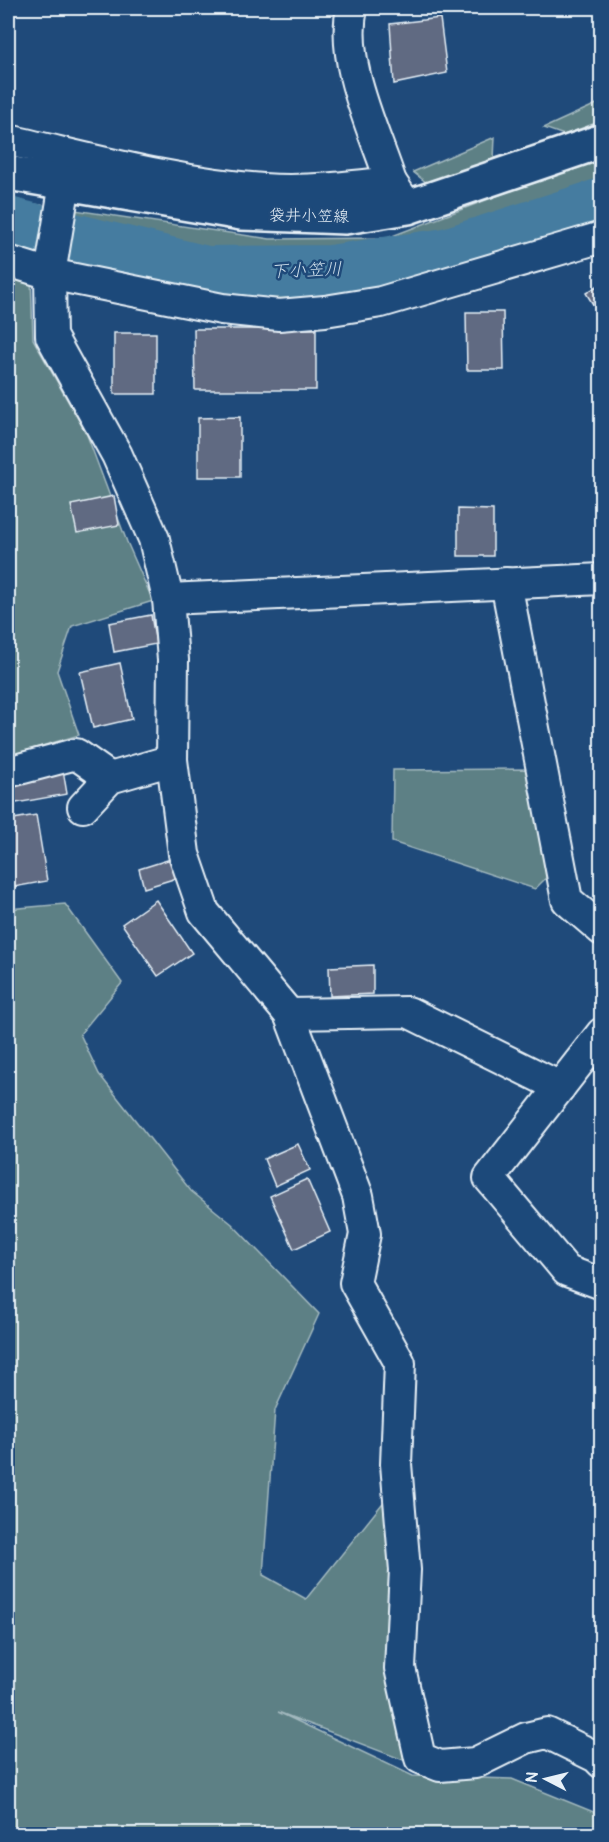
<svg xmlns="http://www.w3.org/2000/svg" width="609" height="1842" font-family="Pangolin,'Klee One',sans-serif">
<rect width="100%" height="100%" fill="#1f4a7a"/>
<filter id="ink" filterUnits="userSpaceOnUse"><feTurbulence type="fractalNoise" baseFrequency=".0167" numOctaves="2"/><feDisplacementMap in="SourceGraphic" scale="12" xChannelSelector="R" yChannelSelector="G"/><feConvolveMatrix kernelMatrix="1 2 1 2 8 2 1 2 1" color-interpolation-filters="sRGB"/></filter>
<g filter="url(#ink)">
<g fill="#5d8085" stroke="#a2b8be" stroke-width="1.5">
<path d="M601,102v19l-37,14 -20,-7z"/>
<path d="M495,137l-1,22 -67,24 -14,-11z"/>
<path d="M601,156v75l-252,66 -70,4 -215,-36 -56,-16v-49l262,39 117,-1z"/>
<path d="M8,270l23,6 2,63 54,96 40,107 26,59 -81,25 -15,45 22,64 -71,21z"/>
<path d="M534,769l14,107 -13,13 -143,-47 1,-72z"/>
<path d="M65,904l57,79 -42,51 19,40 92,117 41,33 87,90 -44,96 -12,165 43,24 92,-115 13,279 -133,-51 135,64 99,3 89,36v19h-593v-925z"/>
</g>
<g fill="none" stroke-linecap="round" stroke-linejoin="round">
<path stroke="#447ca0" stroke-width="52" d="M8,223l198,49 125,-1 115,-17 156,-50"/>
</g>
<g fill="#616a82" stroke="#e8f1f8" stroke-width="1.5">
<path d="M440,18l7,55 -53,11 -4,-60z"/>
<path d="M602,283v36l-16,-26z"/>
<path d="M466,312h37l1,58h-37z"/>
<path d="M194,329h122v61h-121z"/>
<rect x="114" y="333" width="42" height="61"/>
<path d="M240,417v60h-42v-59z"/>
<path d="M114,496l5,29 -42,8 -6,-28z"/>
<path d="M458,509l35,1v46h-35z"/>
<path d="M151,615l5,29 -42,8 -5,-29z"/>
<path d="M120,663l12,56 -39,9 -13,-56z"/>
<path d="M62,764l5,30 -56,10 -3,-20z"/>
<path d="M36,815l11,66 -33,6 -6,-37v-30z"/>
<path d="M174,858l6,19 -36,11 -5,-19z"/>
<path d="M156,900l36,53 -34,23 -36,-52z"/>
<path d="M373,965v29l-43,2 -1,-29z"/>
<path d="M298,1144l12,26 -35,16 -11,-27z"/>
<path d="M307,1179l23,53 -36,17 -24,-53z"/>
</g>
<g fill="none" stroke-linecap="round" stroke-linejoin="round">
<g stroke="#e8f1f8" stroke-width="34">
<g id="minor">
<path d="M352,8c-12,55 22,122 39,174"/>
<path d="M8,140c84,19 169,43 255,49 43,3 86,-2 128,-7l17,25"/>
<path d="M65,183l-15,91 1,62 66,119 37,84 14,60 5,61 -1,100 12,94 20,58 85,102 69,182 7,38 -10,49 45,80 -4,101 9,106 -5,98 20,90 20,8 35,-3 51,-25 21,-5 49,24 6,6"/>
<path d="M8,261l42,13 172,35 57,6 46,-4 56,-9 221,-65"/>
<path d="M506,583l61,317 35,30"/>
<path d="M168,599l434,-20"/>
<path d="M8,772l68,-18 34,24"/>
<path d="M83,807l27,-29 62,-18"/>
<path d="M289,1014l119,-2 152,75"/>
<path d="M602,1033l-113,145 78,93 35,13"/>
</g>
</g>
<g stroke="#e8f1f8" stroke-width="38">
<path id="major" d="M8,173l233,40 104,4 63,-10 194,-66"/>
</g>
<use href="#minor" stroke="#1f4a7a" stroke-width="30"/>
<use href="#major" stroke="#1f4a7a" stroke-width="33"/>
</g>
</g>
<g text-anchor="middle" stroke-width="5" stroke-linejoin="round" paint-order="stroke">
<g font-size="16" fill="#e8f1f8" stroke="#1f4a7a">
<text transform="translate(309 215) rotate(1)" y="6">袋井小笠線</text>
</g>
<g font-size="18" font-style="italic" fill="#cfdfeb" stroke="#1f4a7a">
<text transform="translate(306 270) rotate(-2)" y="6">下小笠川</text>
</g>
</g>
<rect width="609" height="1842" fill="none" stroke="#1f4a7a" stroke-width="30"/>
<rect x="15" y="15" width="579" height="1812" fill="none" stroke="#e8f1f8" stroke-width="2" filter="url(#ink)"/>
<g transform="translate(546 1779) rotate(277)" stroke="#1f4a7a" stroke-width="4.5" paint-order="stroke">
<path d="M0-4.5L10 22L0 15L-10 22Z" fill="#e8f1f8"/>
<text y="-9" font-size="16" font-weight="bold" text-anchor="middle" fill="#e8f1f8">N</text>
</g>
</svg>
